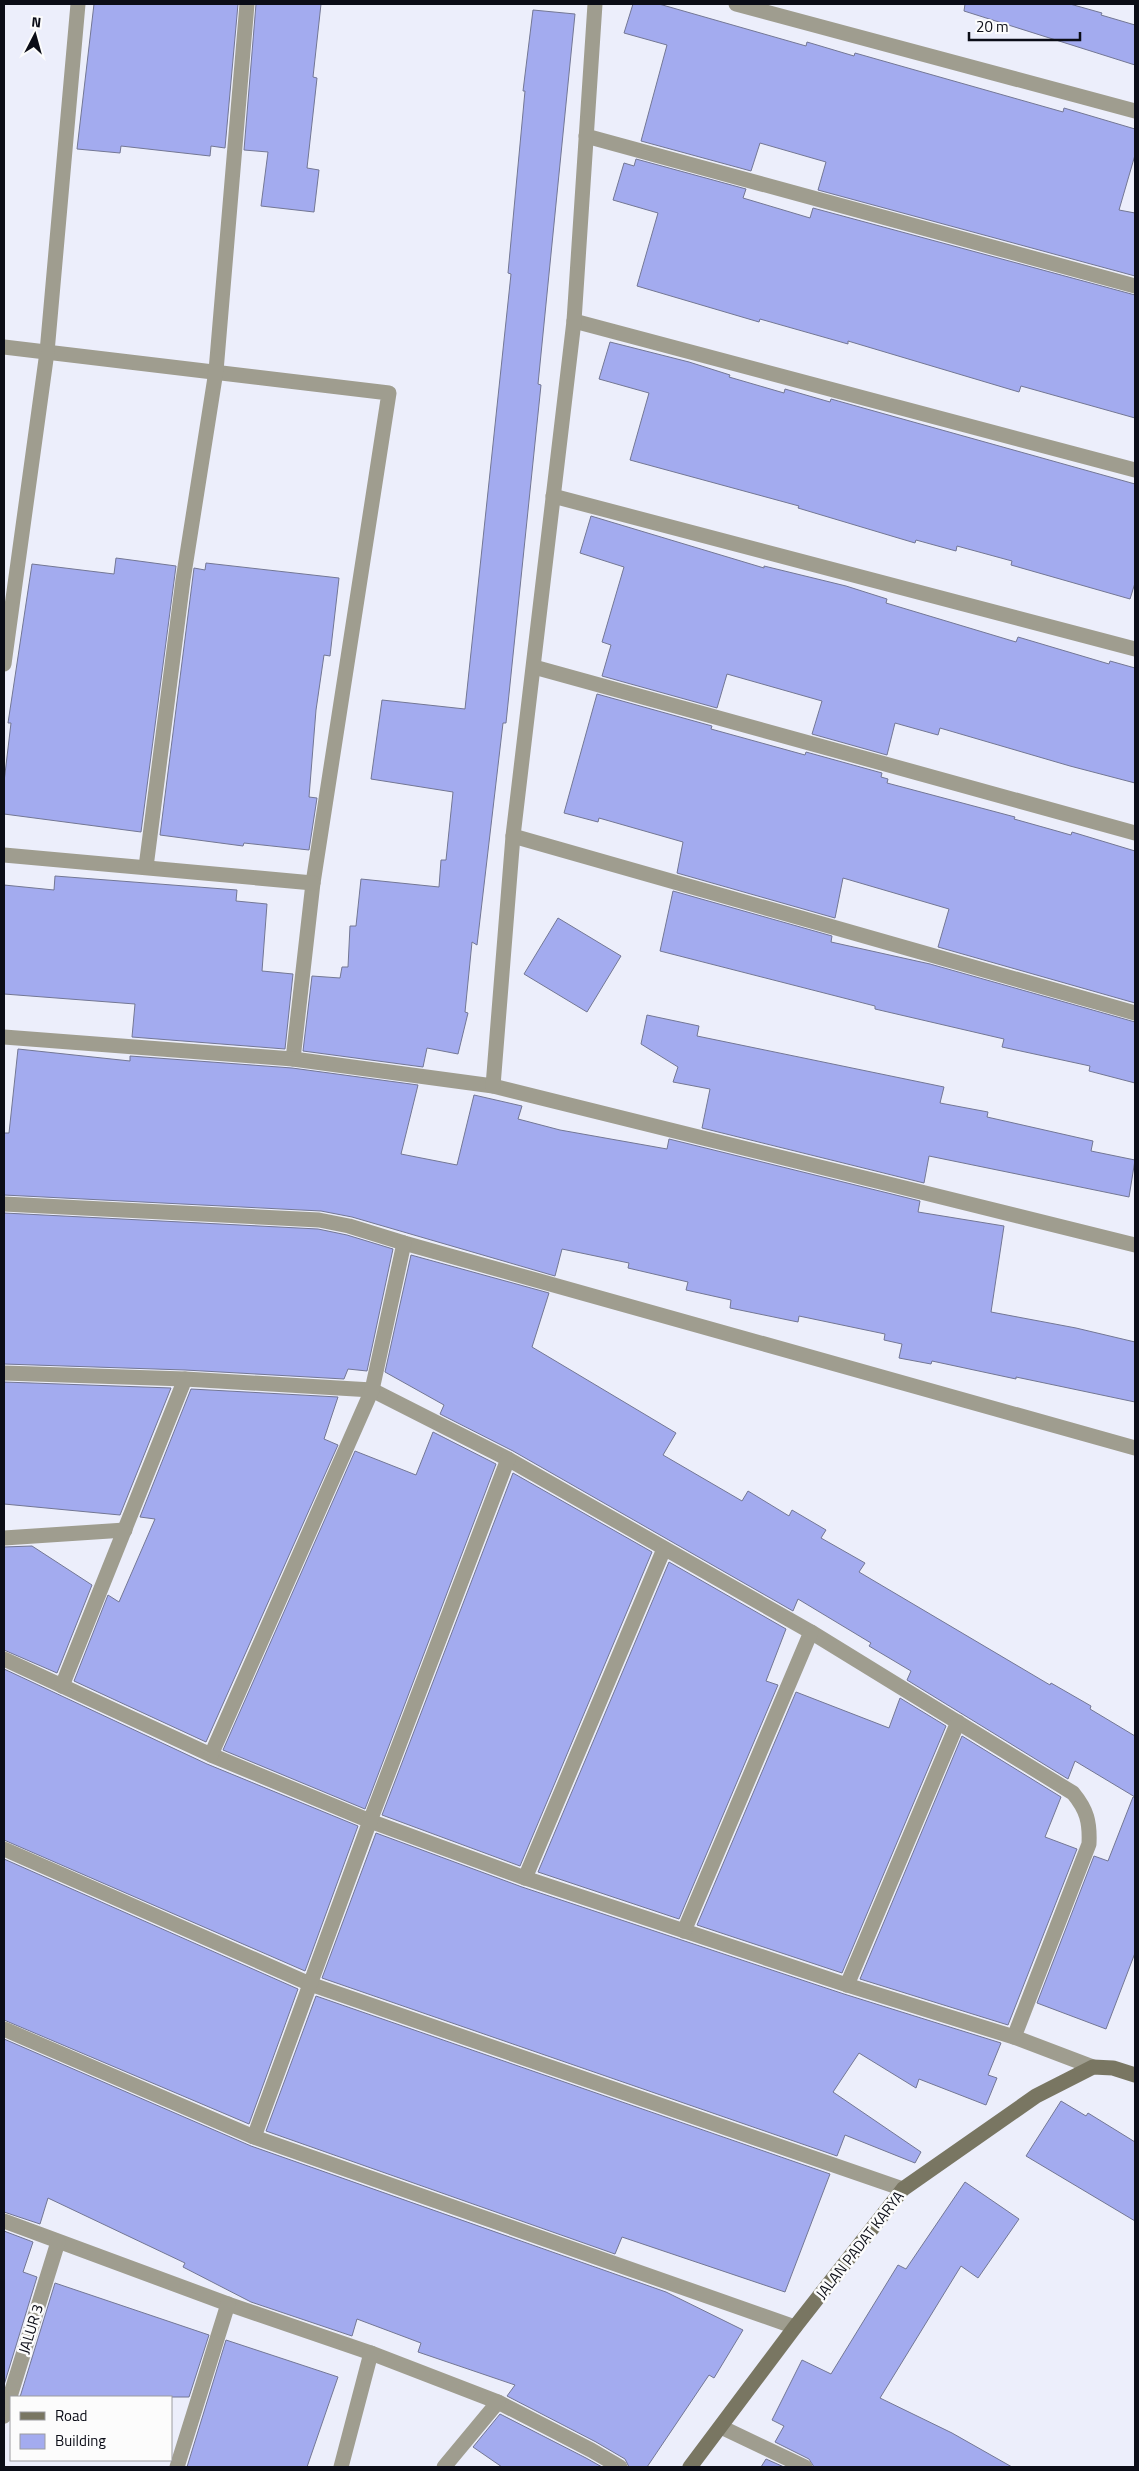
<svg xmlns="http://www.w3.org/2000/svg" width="1139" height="2471" font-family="'Titillium Web',sans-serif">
<rect width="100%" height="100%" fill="#eceefb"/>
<g fill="#a3abef" stroke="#737794">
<path d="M94,4h144l-13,144 -14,-2 -1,10 -89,-10 -1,7 -43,-4z"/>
<path d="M256,4h65l-8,73 4,1 -10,90 12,2 -5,42 -53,-6 7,-54 -24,-2z"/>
<path d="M633,4h26l147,42 1,-4 47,14 1,-3 208,59 1,-4 71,21v26l-16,55 16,3v63l-317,-86 8,-28 -66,-19 -9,28 -110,-30 26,-96 -43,-12z"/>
<path d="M965,4h105l32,9 -1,2 34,10v40l-171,-54z"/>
<path d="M533,10l42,4 -37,370 3,1 -35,338h-3l-26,222 -5,-3 -7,70 3,1 -10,41 -31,-6 -4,19 -120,-16 9,-75 28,2 2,-11h6l2,-41h6l5,-47 78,8 2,-27h5l7,-68 -82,-13 11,-79 83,9 46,-435 -3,-1 17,-182h-2z"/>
<path d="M636,159l110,30 -3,9 67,20 3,-10 322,87v123l-114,-32 -2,6 -171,-51v3l-88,-25 -1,3 -122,-36 21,-73 -45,-13 11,-37 10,3z"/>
<path d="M610,342l79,20 41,13 -1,2 55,16 1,-4 45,13 1,-3 304,85v99l-5,16 -119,-34 1,-4 -55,-15 -1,5 -40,-11 -1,3 -117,-35 1,-2 -169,-46 19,-67 -50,-14z"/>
<path d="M591,516l173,52v-2l82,20 41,13 -1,4 130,39 2,-5 91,27 1,-3 25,7v115l-65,-17 -130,-38 -2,7 -43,-12 -8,32 -75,-21 10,-33 -95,-27 -10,34 -115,-32 9,-31 -9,-3 22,-75 -44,-14z"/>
<path d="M116,558l60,8 -35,266 -137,-18v-32l7,-59h-3l24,-159 82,10z"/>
<path d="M206,563l133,15 -9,78 -6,-1 -8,55 -7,87 8,1 -8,52 -65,-7 -1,3 -83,-11 34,-267 11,2z"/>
<path d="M597,694l115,32 -1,3 94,26 1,-3 76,21 -1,4 7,2 -1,4 128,34 -1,2 57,16 1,-3 63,19v152l-197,-56 11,-38 -106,-31 -8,40 -158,-45 6,-31 -84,-24 -1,4 -34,-9z"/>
<path d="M55,876l182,14 -1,11 31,3 -5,67 31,3 -8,75 -153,-12 3,-33 -131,-10v-109l50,5z"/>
<path d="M673,891l159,45 -1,6 99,22 205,58v61l-46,-12 1,-5 -88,-19 2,-8 -129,-30v-3l-215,-55z"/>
<path d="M558,918l63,38 -34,56 -63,-38z"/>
<path d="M647,1015l52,11 -2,10 247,51 -4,16 48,9 -1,5 106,24 -2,10 44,9 -6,37 -200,-41 -5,27 -222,-55 8,-39 -37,-7 5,-15 -37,-23z"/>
<path d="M18,1049l112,12v-5l162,12 126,17 -17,69 56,11 17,-70 48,11 -4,13 42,11 107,19 2,-10 251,62 -2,11 86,14 -13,86 85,16 59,14v60l-119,-25v2l-84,-18 -1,3 -32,-6 3,-14 -18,-4 1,-6 -86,-18 -1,6 -68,-14 1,-8 -45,-10 2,-8 -60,-14 1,-5 -67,-14 -7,27 -203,-59 -31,-6 -317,-16v-62h5z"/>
<path d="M4,1213l314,16 29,6 46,14 -26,122 -19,-2 -4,10 -159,-9 -181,-6z"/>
<path d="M411,1255l138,38 -17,54 144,86 -13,22 79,46 6,-10 41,25 3,-6 34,20 -5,8 44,25 -6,9 191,113 1,-2 40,23 -1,3 45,27v61l-60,-36 -7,18 -161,-99 4,-9 -42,-25 2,-3 -73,-44 -5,12 -280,-160 -73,-37 4,-9 -59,-33z"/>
<path d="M4,1382l167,6 -51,127 -116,-11z"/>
<path d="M191,1389l147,8 -14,42 14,6 -132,297 -132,-61 34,-86 11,7 36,-83 -15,-2z"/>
<path d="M433,1432l63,32 -131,345 -142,-59 132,-299 61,24z"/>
<path d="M513,1473l139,79 -132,314 -138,-51z"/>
<path d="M32,1546l60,39 -35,88 -53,-23v-103z"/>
<path d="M669,1562l117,67 -20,52 12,4 -99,234 -141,-47z"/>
<path d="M4,1669l203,95 151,62 -53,145 -301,-131z"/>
<path d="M796,1692l93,36 11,-30 46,28 -104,247 -145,-48z"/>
<path d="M962,1736l99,61 -16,40 32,12 -69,176 -148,-46z"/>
<path d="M1133,1797h2v156l-29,76 -69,-26 57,-147 14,5z"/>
<path d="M376,1833l146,54 322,107 157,49 -13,32 9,3 -11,27 -67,-26 -3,9 -57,-35 -26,39 88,60 -6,11 -70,-28 -8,21 -515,-178z"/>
<path d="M4,1859l294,130 -49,135 -245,-104z"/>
<path d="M316,1996l514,178 -45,118 -163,-55 -7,17 -349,-123z"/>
<path d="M4,2039l247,107 415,146 77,38 -29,48 -5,-3 -62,92h-18l-4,-8 -29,-17 -89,-46 8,-11 -97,-33 3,-9 -64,-24 -5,17 -101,-34 -68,-35 2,-4 -137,-65 -8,26 -36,-12z"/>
<path d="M1061,2101l25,15 2,-3 47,29v79l-109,-65z"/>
<path d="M965,2182l54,37 -41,59 -17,-12 -81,132 72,35 60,34h-198l-5,-8 -34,-17 9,-16 -12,-6 30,-60 29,14 67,-109 8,4z"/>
<path d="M4,2231l29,11 -10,30 14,5 -33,108z"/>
<path d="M55,2283l154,52 -20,62h-169z"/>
<path d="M226,2340l112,37 -31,90h-120z"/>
<path d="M500,2414l86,44 16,9h-100l-29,-20z"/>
<path d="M766,2459l18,8h-23z"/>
</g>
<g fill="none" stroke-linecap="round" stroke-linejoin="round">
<g stroke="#9f9d8f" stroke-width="15">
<path d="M736,4l399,107"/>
<path d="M586,136l549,150"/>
<path d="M574,321l561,149"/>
<path d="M4,347l385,46 -76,490 -20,176"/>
<path d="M553,496l582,153"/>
<path d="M4,664l43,-312 31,-348"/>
<path d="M534,667l601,166"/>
<path d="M513,836l622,177"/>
<path d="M4,855l309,28"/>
<path d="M146,867l37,-287 33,-209 31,-367"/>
<path d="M4,1037l289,22 200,27 642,159"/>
<path d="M493,1086l20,-250 61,-515 21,-317"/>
<path d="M4,1204l315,16 30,6 55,17 731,205"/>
<path d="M4,1373l181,6 187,11 136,69 303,173 262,161c14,17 17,29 16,51l-75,193"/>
<path d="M4,1538l121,-8"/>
<path d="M4,1659l207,96 159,66 155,57 322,107 167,52 79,30"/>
<path d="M62,1686l123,-307"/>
<path d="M211,1755l161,-365 32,-147"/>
<path d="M4,1849l306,135 593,205"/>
<path d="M525,1878l139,-329"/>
<path d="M684,1931l127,-299"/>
<path d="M847,1985l111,-263"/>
<path d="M4,2029l250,108 541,190"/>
<path d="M254,2137l116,-316 138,-362"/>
<path d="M4,2221l224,83 143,49 127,49 93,48 29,17"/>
<path d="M4,2416l54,-174"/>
<path d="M721,2427l84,40"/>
<path d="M177,2467l51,-163"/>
<path d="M341,2467l30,-114"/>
<path d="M444,2467l54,-65"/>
</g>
<path stroke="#797662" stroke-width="15" d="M690,2467l105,-140 108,-138 133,-93 57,-29 20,1 22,7"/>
</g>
<g text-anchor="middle" stroke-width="5" stroke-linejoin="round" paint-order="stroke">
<g font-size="15" fill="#0b0d17" stroke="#fcfcfc">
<text transform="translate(860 2245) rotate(-52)" y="5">JALAN PADAT KARYA</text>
<text transform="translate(31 2329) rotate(-73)" y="5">JALUR 3</text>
</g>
</g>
<rect width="1139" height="2471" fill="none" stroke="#0b0d17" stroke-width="10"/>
<rect x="10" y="2396" width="162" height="65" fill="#fcfcfc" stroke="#9c9ca0"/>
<rect x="20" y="2412" width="25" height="8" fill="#797662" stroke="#9c9ca0"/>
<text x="55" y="2421" font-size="15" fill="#0b0d17">Road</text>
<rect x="20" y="2434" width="25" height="15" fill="#a3abef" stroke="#9c9ca0"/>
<text x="55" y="2446" font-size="15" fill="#0b0d17">Building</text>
<g transform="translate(35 35) rotate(6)" stroke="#fcfcfc" stroke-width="4" paint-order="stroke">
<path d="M0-4L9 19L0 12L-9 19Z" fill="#0b0d17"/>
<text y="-8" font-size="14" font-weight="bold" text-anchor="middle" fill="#0b0d17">N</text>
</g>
<path d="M969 32v8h111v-8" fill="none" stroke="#0b0d17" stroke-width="2.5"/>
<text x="976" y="32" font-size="15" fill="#0b0d17" stroke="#fcfcfc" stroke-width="4" paint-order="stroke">20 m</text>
</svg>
